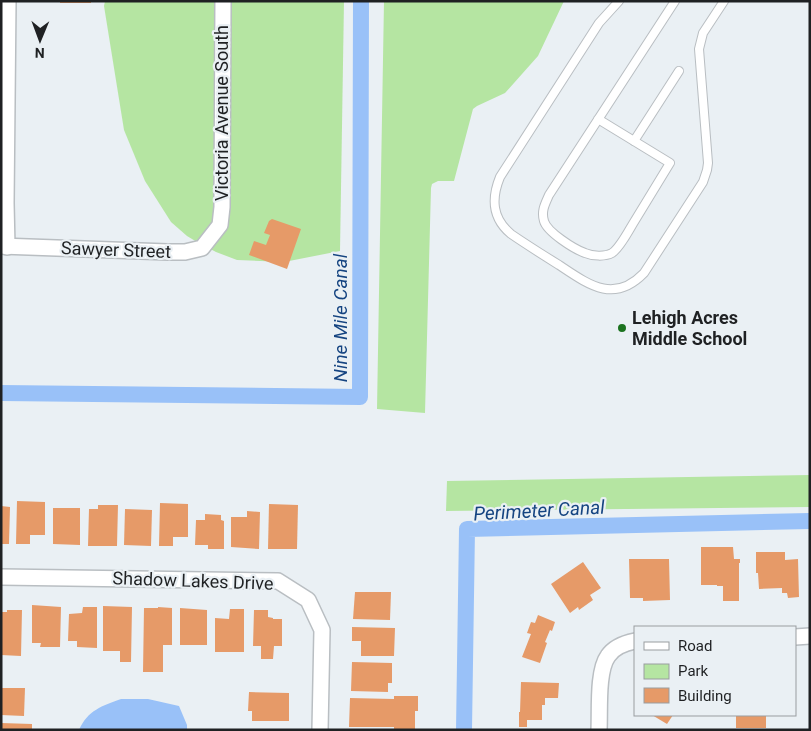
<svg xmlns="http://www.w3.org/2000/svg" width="811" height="731" font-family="Roboto,sans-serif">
<rect width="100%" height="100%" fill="#eaf0f4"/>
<g fill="#b5e5a2">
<path d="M105,1h239l-4,250 -56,11 -47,-2 -21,-8 -19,-10 -10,-6 -16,-14 -26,-41 -21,-51 -20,-124z"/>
<path d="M384,1h180l-26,55 -33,37 -28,13 -4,3 -19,72h-16l-6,3 -1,4 -6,225 -48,-4z"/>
<path d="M810,475v32l-364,4 1,-30z"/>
</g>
<path fill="#99c1f8" d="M121,699h27l31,7 8,19v5h-108c9,-20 23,-24 42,-31z"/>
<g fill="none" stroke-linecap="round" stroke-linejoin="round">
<g stroke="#99c1f8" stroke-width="16">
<path d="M1,393l359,4 1,-396"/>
<path d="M464,730l3,-201 343,-8"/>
</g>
</g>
<g fill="#e69a68">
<rect x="60" y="1" width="31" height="2"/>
<path d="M272,219l29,10 -14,40 -38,-14 5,-14 12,4 4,-10 -6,-2 5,-12z"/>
<path d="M17,501l28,1v33h-15v9h-14z"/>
<path d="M160,503l28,1v33h-15v9h-14z"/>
<path d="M269,504l29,1 -1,44h-29z"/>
<path d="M98,505h20l-1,41h-29l1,-37h9z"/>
<path d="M1,506l9,1 -1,37h-8z"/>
<path d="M53,508h27v37l-27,-1z"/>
<path d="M125,509l27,1 -1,36 -27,-1z"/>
<path d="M247,511l13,1 -1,37 -28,-2v-30h16z"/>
<path d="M205,514l16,1v5l3,1v28h-16v-4h-13l1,-25h9z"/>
<path d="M701,547h32l1,12h6v4h-1v38h-16v-15h-6v-1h-16z"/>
<path d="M756,552h29v8l13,-1 1,38 -11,1 -1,-5h-5v-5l-23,1 -1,-16h-2z"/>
<path d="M629,559h40l1,41 -27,1v-3h-13z"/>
<path d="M583,562l18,26 -11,7 3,5 -14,10 -1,-3 -8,6 -19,-29z"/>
<path d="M355,592h36l-1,28 -37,-1z"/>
<path d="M32,605l29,2 -1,40h-20l1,-4h-9z"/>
<path d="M103,606l29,1 -1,55h-11v-11h-17z"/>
<path d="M83,607h14v41l-20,-1v-6h-9l1,-27 13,-1z"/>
<path d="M158,607l14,1v37h-9v27h-20l1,-64h14z"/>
<path d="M180,608l27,2v35h-27z"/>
<path d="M230,609h14v43h-29v-34l14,1z"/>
<path d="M7,610h15l-1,46 -20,-1v-43h6z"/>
<path d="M254,610h14v7l5,1v1h9v27h-8l-1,13h-12v-13h-8z"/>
<path d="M538,615l17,7 -3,9 -2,-1 -5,12 2,1 -7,20 -18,-6 9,-23 -4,-1 4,-11 4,1z"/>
<path d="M352,627l43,1 -1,28h-33v-15h-9z"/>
<path d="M352,662l40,1v20h-4v9l-37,-1z"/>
<path d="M521,682l38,1 -1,15h-13v7h-3v15h-15v7h-8v-15h1z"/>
<path d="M1,688h24l-1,28 -23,-1z"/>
<path d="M249,692l40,1v28h-37v-10h-4z"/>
<path d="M394,696h24v15h-3v19h-21v-3h-45l1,-29 44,1z"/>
<path d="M652,715h21l-6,9z"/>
<rect x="736" y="715" width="30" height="13"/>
<path d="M1,723l31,1v6h-31z"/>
</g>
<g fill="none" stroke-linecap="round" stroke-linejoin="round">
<g stroke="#b9bec2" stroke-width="10">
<g id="lane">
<path d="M619,1l-20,22 -99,154c-9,22 -8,41 11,57 16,11 32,21 48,31 30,20 55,39 85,8l59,-91 4,-12 1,-7 -9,-114 4,-16 21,-32"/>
<path d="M598,119l72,44c-12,20 -24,39 -36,59 -5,8 -14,26 -22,31 -7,4 -20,3 -27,0 -11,-4 -38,-21 -41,-32 -3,-10 1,-17 5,-26l126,-194"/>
<path d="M634,141l45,-70"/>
</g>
</g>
<g stroke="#b9bec2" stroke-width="18">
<g id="street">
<path d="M1,246l167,6h17l17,-4 18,-23 2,-18 1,-206"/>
<path d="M7,247l-1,-44 2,-202"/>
<path d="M1,577l277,4 30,19 14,30 -2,100"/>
<path d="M795,637l15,-1"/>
<path d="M599,730c1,-19 -2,-59 9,-74 6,-9 17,-13 27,-15"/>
</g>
</g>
<use href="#lane" stroke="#fff" stroke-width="8"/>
<use href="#street" stroke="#fff" stroke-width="15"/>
</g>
<circle fill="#1c731f" stroke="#eaf0f4" stroke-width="2" cx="622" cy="328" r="5"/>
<g text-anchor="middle" stroke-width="4.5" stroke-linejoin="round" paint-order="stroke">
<g font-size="18" fill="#1f2123" stroke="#eaf0f4">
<text transform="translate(222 113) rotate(-90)" y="6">Victoria Avenue South</text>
<text transform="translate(116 250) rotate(2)" y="6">Sawyer Street</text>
<text transform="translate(193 581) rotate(2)" y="6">Shadow Lakes Drive</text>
</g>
<g font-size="18" font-weight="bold" fill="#1f2123" stroke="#eaf0f4" text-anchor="start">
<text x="632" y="324">Lehigh Acres<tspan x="632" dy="21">Middle School</tspan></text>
</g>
<g font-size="19" font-style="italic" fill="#154481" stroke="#eaf0f4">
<text transform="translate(340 318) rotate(-90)" y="7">Nine Mile Canal</text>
<text transform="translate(539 510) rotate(-3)" y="7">Perimeter Canal</text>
</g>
</g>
<rect width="811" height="731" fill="none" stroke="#1f2123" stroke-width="5"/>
<rect x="634" y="626" width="162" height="90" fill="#eaf0f4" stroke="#999da0"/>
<rect x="644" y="642" width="25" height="8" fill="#ffffff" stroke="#999da0"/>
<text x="678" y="651" font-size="15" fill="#1f2123">Road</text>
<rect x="644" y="664" width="25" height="15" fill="#b5e5a2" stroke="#999da0"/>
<text x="678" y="676" font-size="15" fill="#1f2123">Park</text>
<rect x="644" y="688" width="25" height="15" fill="#e69a68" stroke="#999da0"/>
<text x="678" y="701" font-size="15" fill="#1f2123">Building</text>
<g transform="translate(40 40) rotate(181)" stroke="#eaf0f4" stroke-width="4" paint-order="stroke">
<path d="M0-4L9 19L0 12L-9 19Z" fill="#1f2123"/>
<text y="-8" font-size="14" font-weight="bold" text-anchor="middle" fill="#1f2123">N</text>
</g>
</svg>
